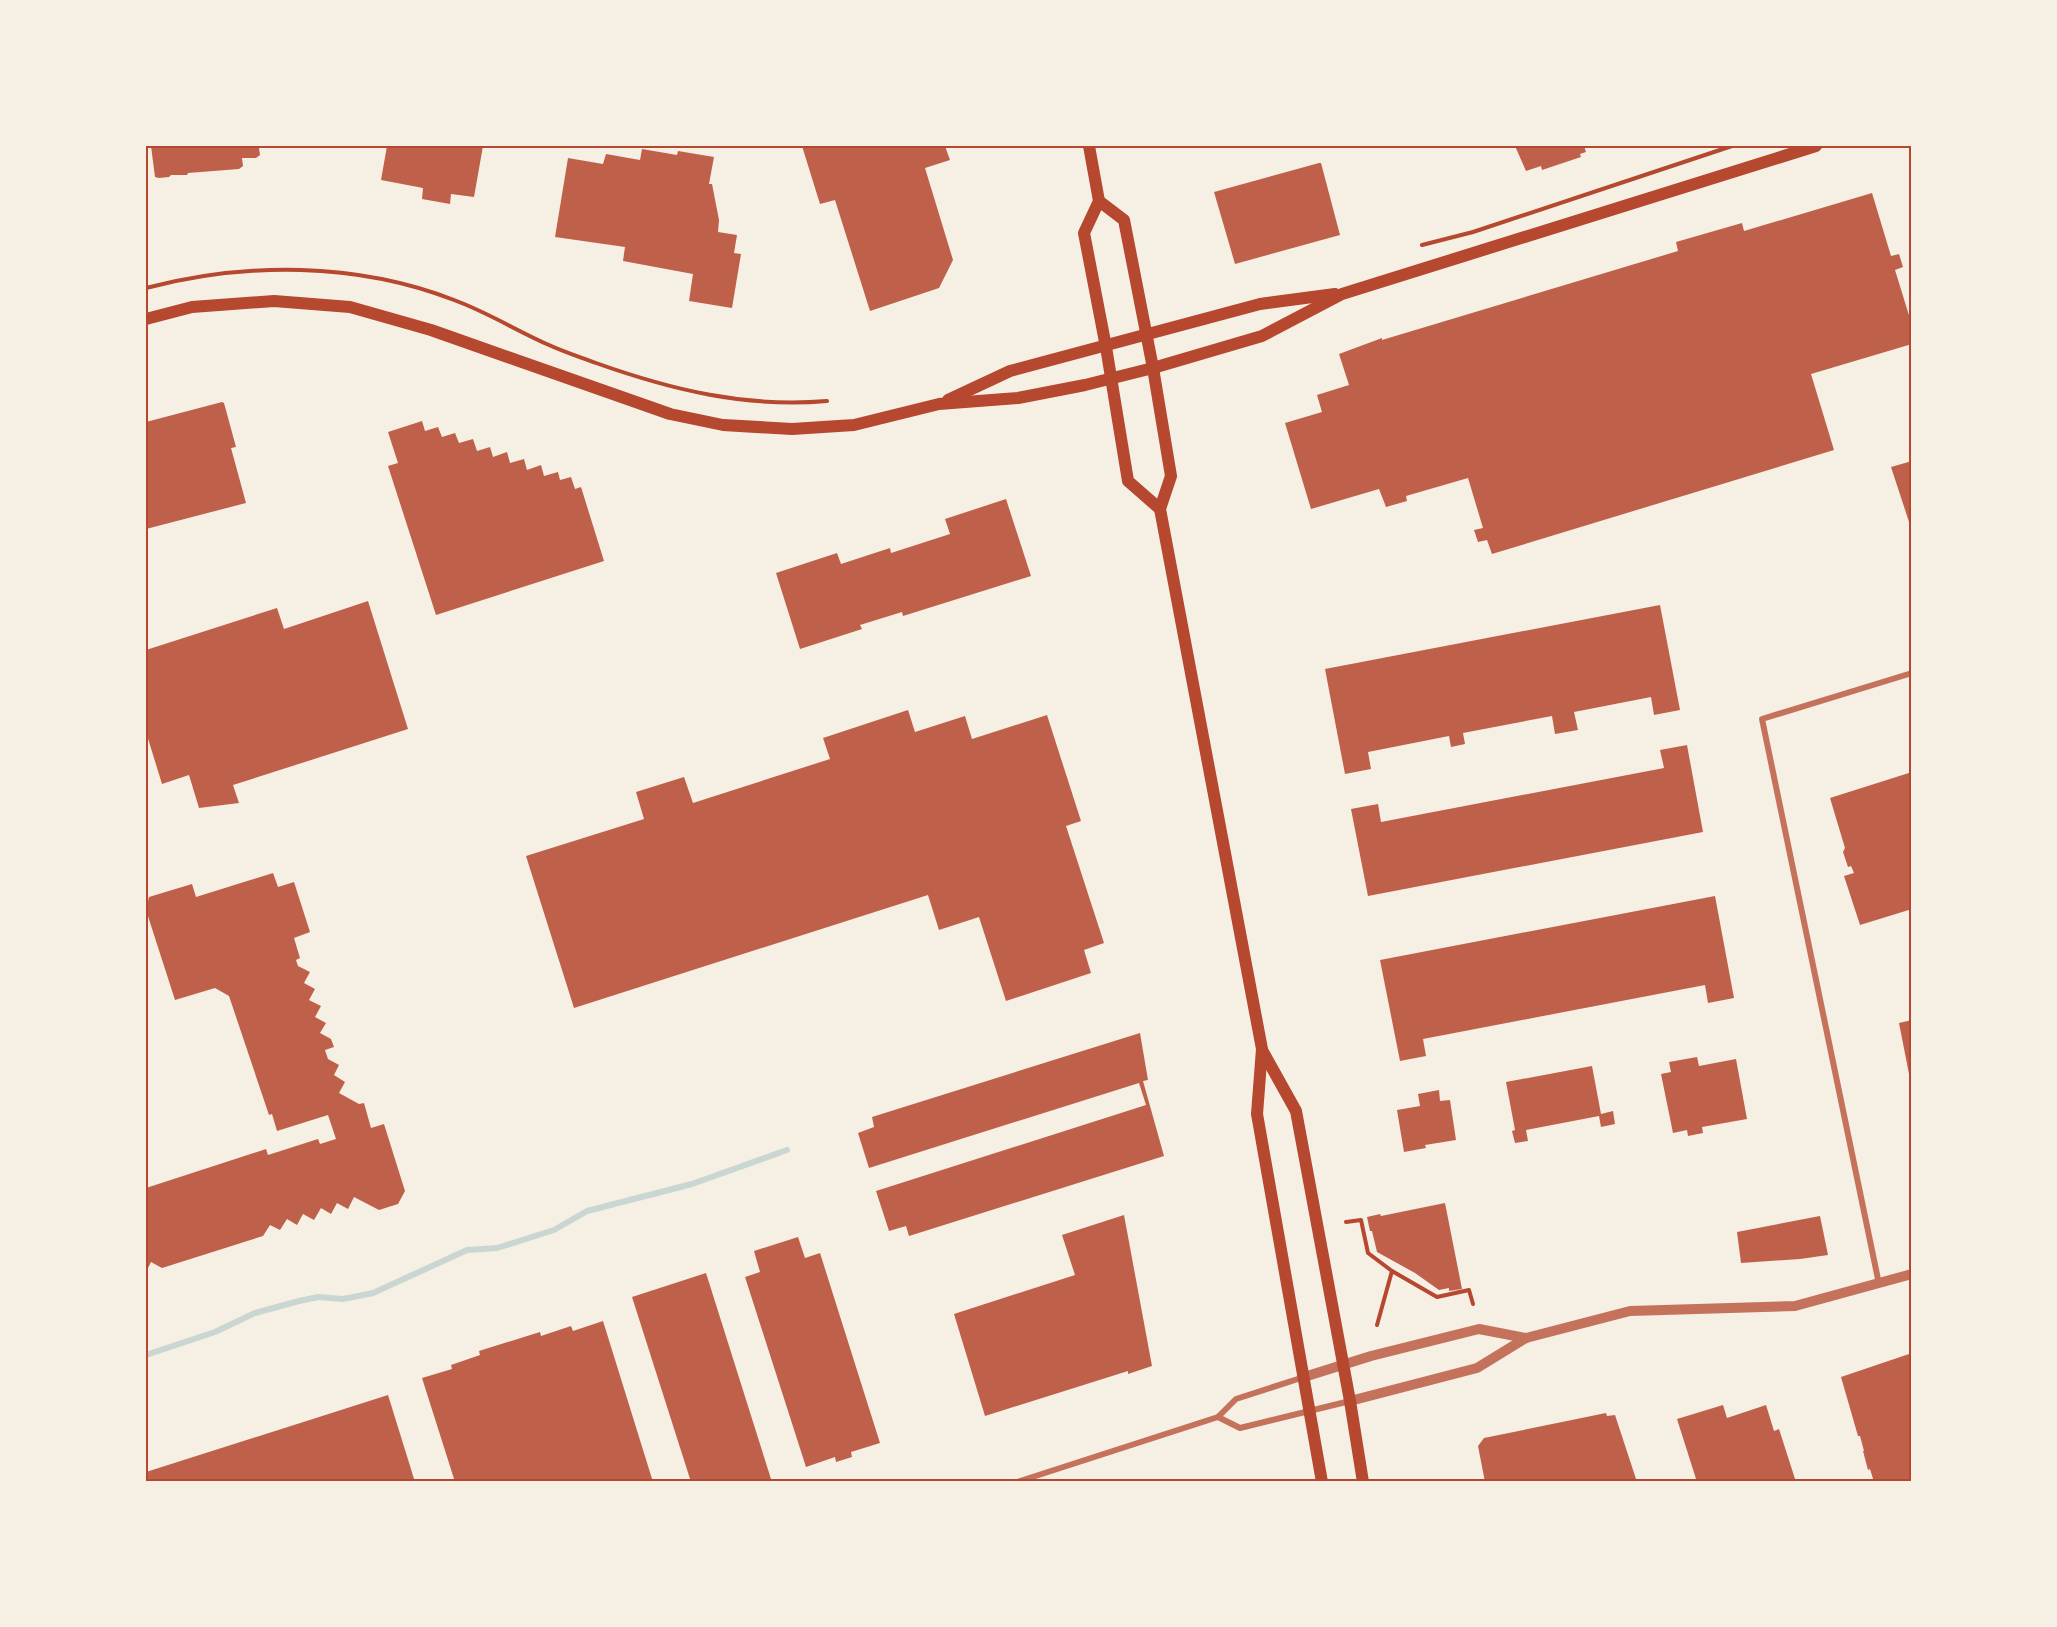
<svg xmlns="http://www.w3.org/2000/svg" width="2057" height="1627" font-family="'Varela Round',sans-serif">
<rect width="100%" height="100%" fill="#f6efe4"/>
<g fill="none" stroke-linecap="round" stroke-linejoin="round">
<path stroke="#c9d6d2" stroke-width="6" d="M146,1355l69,-23 40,-19 44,-12 19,-4 25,2 30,-6 94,-43 30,-2 57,-18 33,-19 105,-27 95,-34"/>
</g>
<g fill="#bf614a">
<path d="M151,146h116v1l-8,1 1,7 -4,3h-14l1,8 -4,3 -51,4 -1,2h-16l-2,2 -10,1 -4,-1z"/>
<path d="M387,146h96l-9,51 -23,-3 -1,10 -28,-5 1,-11 -42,-8z"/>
<path d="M802,146h143l5,14 -25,8 28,92 -14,28 -69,23 -35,-111 -15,4z"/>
<path d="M1515,146h69l2,6 -6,2 1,3 -39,13 -1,-4 -15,5z"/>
<path d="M642,149l35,6 1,-4 36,6 -5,27h3l7,36 -1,12 19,3 -3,18 7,1 -9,54 -43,-7 4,-27 -70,-13 2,-14 -70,-10 13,-79 35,6 3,-10 34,6z"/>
<path d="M1319,163h2l19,72 -105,29 -21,-72z"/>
<path d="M1872,193l19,63 8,-2 4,13 -8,3 17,55v19l-101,30 23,76 -342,104 -5,-14 -9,2 -4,-12 9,-2 -15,-50 -62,18 1,5 -21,6 -7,-18 -68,20 -26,-86 37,-11 -5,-17 32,-10 -10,-31 43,-16v2l296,-89 -2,-9 66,-19 2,8z"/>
<path d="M222,402l2,1 12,44 -5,1 15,55 -100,26v-107z"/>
<path d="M422,421l3,10 13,-4 4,10 13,-4 4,10 14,-4 4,12 13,-4 3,10 14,-5 3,11 14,-4 3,11 14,-5 3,11 14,-4 2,8 11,-3 4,12 6,-2 23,74 -168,54 -48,-149 10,-3 -10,-31z"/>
<path d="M1912,461v67h-1l-20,-61z"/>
<path d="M1006,499l25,77 -128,40 -1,-4 -42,13 2,4 -62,20 -24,-76 61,-20 4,11 49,-16 1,5 59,-19 -5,-15z"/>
<path d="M368,601l40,128 -175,56 6,18 -40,5 -10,-33 -27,9 -16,-52v-82l131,-42 7,21z"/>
<path d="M1660,605l20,105 -26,5 -3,-18 -77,15 4,18 -23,4 -3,-18 -89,17 2,11 -14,3 -2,-11 -81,16 3,17 -26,5 -20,-105z"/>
<path d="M908,710l7,22 50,-16 7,23 75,-24 34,106 -15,5 38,117 -20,7 7,23 -85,28 -27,-84 -40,13 -11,-35 -354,113 -48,-152 118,-37 -8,-27 48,-15 9,26 137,-44 -7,-21z"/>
<path d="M1687,745l16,87 -335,64 -17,-87 27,-5 3,18 283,-54 -4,-18z"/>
<path d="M1912,772v137l-52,16 -16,-49 10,-3 -3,-7 -3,1 -5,-15 2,-4 -15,-50z"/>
<path d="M273,873l5,14 16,-5 16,50 -16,6 6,20 -4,2 2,6 12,6 -6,11 11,6 -6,11 12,6 -6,11 11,6 -6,10 11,6 3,8 -9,3 3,9 11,6 -5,10 11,7 -6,11 20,11 5,-1 7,25 13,-4 21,67 -7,13 -19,6 -25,-13 -6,12 -11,-6 -6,11 -10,-6 -7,12 -11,-6 -6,11 -10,-6 -7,11 -10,-5 -7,11 -101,32 -11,-6 -5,10v-84l120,-39 2,6 50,-16 2,5 16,-5 -8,-24 -51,16 -5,-17 -3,1 -40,-119 -14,-8 -40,12 -29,-90 3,-13 43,-13 4,13z"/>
<path d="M1715,896l19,102 -26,5 -3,-18 -282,54 3,17 -26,5 -20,-101z"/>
<path d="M1912,1020v59h-2l-11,-56z"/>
<path d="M1140,1033l8,47 -5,1 21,75 -255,80 -3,-10 -17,5 -13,-40 270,-86 -7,-22 -270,85 -11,-35 16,-6 -2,-10z"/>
<path d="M1697,1057l2,9 37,-7 11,60 -45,8 1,6 -15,3 -1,-6 -14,3 -12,-59 10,-2 -2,-10z"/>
<path d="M1592,1066l9,48 12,-3 2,13 -14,3 -2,-11 -73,14 2,11 -13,2 -3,-12 3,-1 -9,-48z"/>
<path d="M1439,1090l1,11 10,-1 6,40 -31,5 1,3 -22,4 -7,-42 23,-4 -2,-12z"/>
<path d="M1445,1203l17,86 -13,2v-3l-10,2 -24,-17 -38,-21 -5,-21h-2l-3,-14 13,-3 1,2z"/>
<path d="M1124,1215l28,151 -24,8v-3l-143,45 -31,-102 121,-39 -13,-40z"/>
<path d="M1820,1216l8,39 -28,4 -59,4 -4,-31z"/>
<path d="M798,1237l7,21 15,-5 60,190 -29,9 1,5 -16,5 -1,-5 -29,10 -61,-190 15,-5 -6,-21z"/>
<path d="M706,1273l65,206 -8,3h-72l-59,-185z"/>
<path d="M603,1321l50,161h-198l-33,-104 30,-9 -1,-4 29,-10 -1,-4 61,-19 1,4 30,-10 2,5z"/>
<path d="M1912,1353v129h-38l-4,-13 -2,1 -5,-19h1l-4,-15h-2l-17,-59z"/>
<path d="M388,1395l27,87h-269v-10z"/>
<path d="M1723,1405l4,13 39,-13 8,26 5,-2 17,53h-99l-20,-63z"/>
<path d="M1606,1413l1,3 8,-1 22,67h-152l-7,-36 6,-8z"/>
</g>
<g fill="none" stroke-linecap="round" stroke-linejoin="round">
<g stroke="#b5482f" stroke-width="4">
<path d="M1422,245l51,-13 259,-86"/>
<path d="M146,288c100,-26 210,-26 308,12 33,12 63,31 95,45 15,7 31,12 47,18 76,27 150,45 231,38"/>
<path d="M1346,1222l15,-2 7,33 24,18"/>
<path d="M1377,1325l15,-54 45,26 32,-7 4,14"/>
</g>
<g stroke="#c5725c" stroke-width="6">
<path d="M1879,1284l-117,-565 150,-46"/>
<path d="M1218,1417l22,11 110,-27"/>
<path d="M1017,1482l201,-65 18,-18 68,-22"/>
</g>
<g stroke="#c5725c" stroke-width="10">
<path d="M1304,1377l67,-21 108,-27 47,9"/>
<path d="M1350,1401l127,-33 49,-30 104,-27 165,-5 117,-32"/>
</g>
<g stroke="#b5482f" stroke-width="12">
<path d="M1089,146l10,55 -15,32 22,114 22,134 32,28"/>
<path d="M1099,201l25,19 29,148 18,108 -11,33 102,540 -5,65 65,368"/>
<path d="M146,319l46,-12 82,-6 76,6 81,23 239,84 53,11 69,4 62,-4 85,-21 79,-6 67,-13 68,-17 109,-32 80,-42 474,-148"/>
<path d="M948,400l62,-29 250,-67 75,-10"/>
<path d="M1262,1050l34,61 54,290 13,81"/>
</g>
</g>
<rect width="2057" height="1627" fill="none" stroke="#f6efe4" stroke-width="294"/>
<rect x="147" y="147" width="1763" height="1333" fill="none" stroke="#b5482f" stroke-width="2"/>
</svg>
